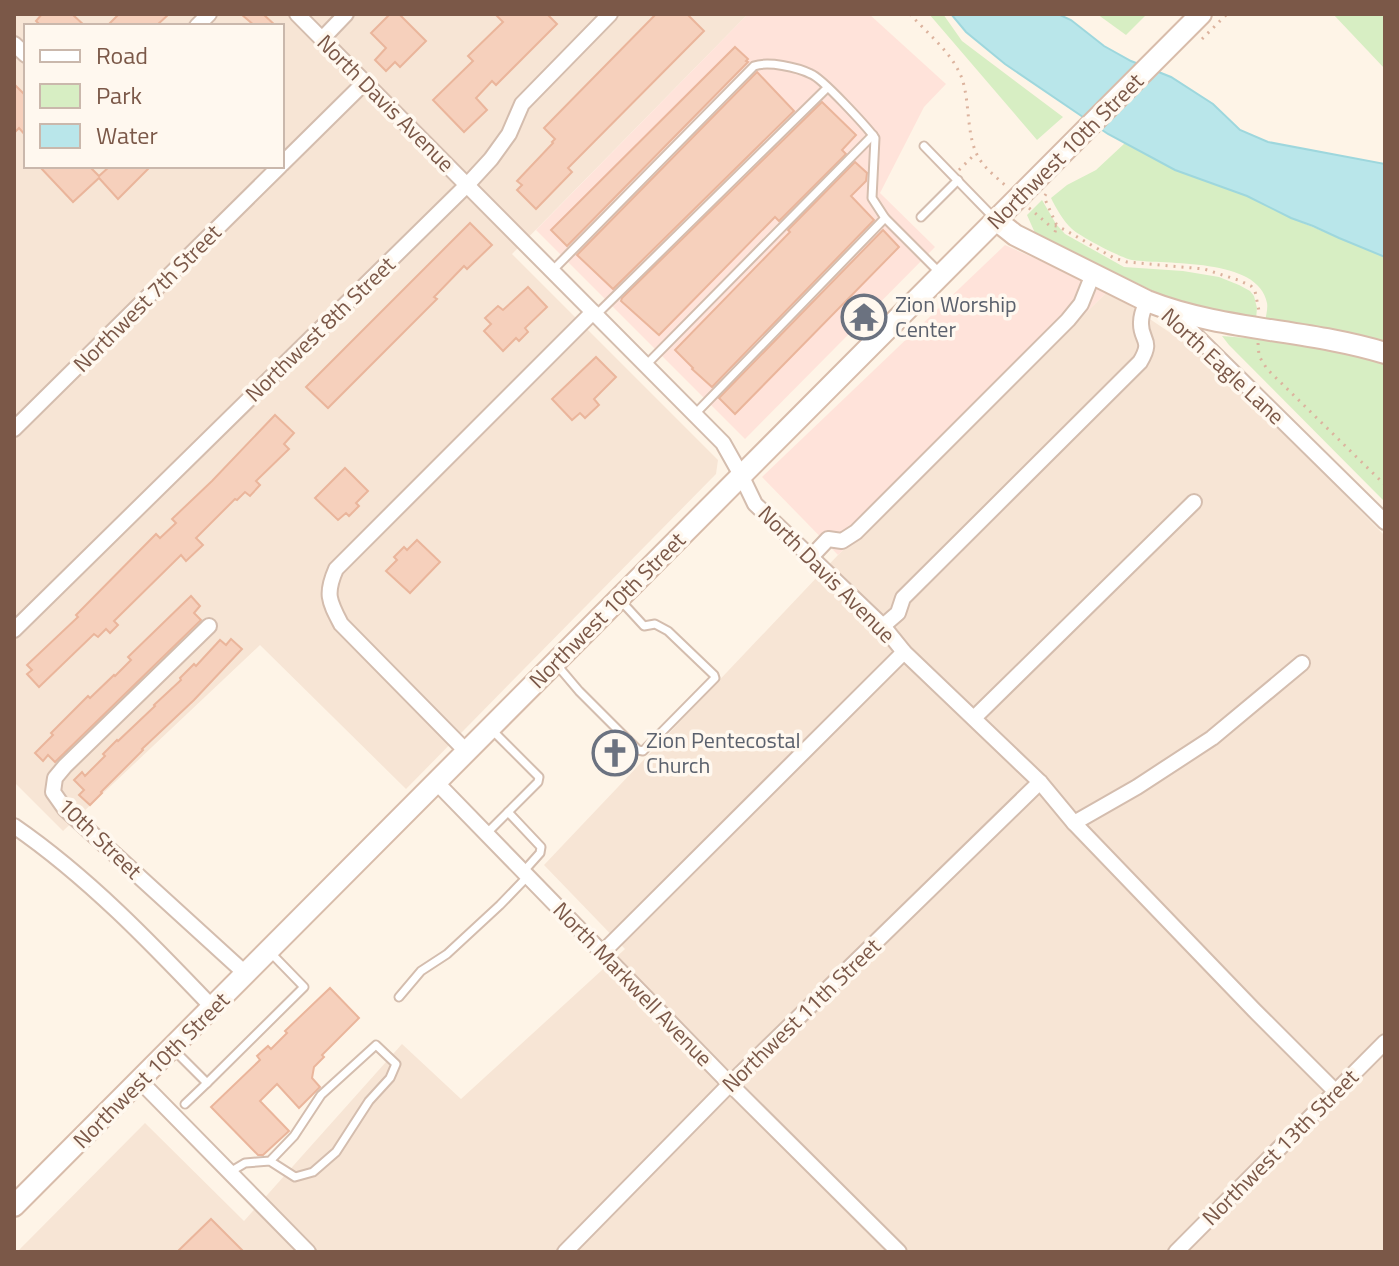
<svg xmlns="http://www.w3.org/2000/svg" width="1399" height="1266" font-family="'Titillium Web',sans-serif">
<rect width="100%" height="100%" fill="#fef4e7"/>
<g fill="#f7e5d5" fill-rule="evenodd">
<path d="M14,14h734l-236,240 206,206 -2,14 -310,315 -146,-144 -197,186 -49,-49zM26,26h256v140h-256z"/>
<path d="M1108,291l79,53 87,79 111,113v716h-1368l128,-129 99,98 158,-177 59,55 164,-150 -81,-84 294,-310z"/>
</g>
<g fill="#ffe3da">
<path d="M748,14h121l77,70 -22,23 -44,86 55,54 -190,192 -209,-209z"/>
<path d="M1005,245l103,46 -270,264 -76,-78z"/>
</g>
<g fill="#d7eec3">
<path d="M929,14h14l19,27 101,76 -26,23z"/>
<path d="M1097,14h50l-21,21z"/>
<path d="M1333,14h52v55z"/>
<path d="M1125,143l50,27 72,26 44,22 94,39v87l-120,-23c1,-5 3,-13 2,-18 -8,-46 -102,-38 -135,-43 -11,-2 -51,-23 -60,-31 -9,-8 -16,-21 -21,-31l16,-13 29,-15z"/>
<path d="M1042,200l14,24 9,10 59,33 59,4 36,6 20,8 11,6 4,5 3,12 -1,11 -67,-14 -34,-13 -120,-59 -8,-18z"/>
<path d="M1222,336c56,4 110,10 163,26v140l-156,-157z"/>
</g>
<path fill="#b9e6ea" stroke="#9ed7dd" stroke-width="2" d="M951,14h107l13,6 33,26 27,15 40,16 42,27 27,26 28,12 117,22v93l-46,-19 -26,-12 -22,-8 -44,-22 -72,-26 -67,-36 -103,-70 -39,-32z"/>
<g fill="#f6d0bc" stroke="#eab59b" stroke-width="2">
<path d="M42,14h30l13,12h-44l-5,-5z"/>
<path d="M119,14h50l-13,12h-49z"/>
<path d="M241,14h22l13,12h-21z"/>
<path d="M390,14h9l27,27 -26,26 -5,-5 -9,9 -11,-11 11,-12 -15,-15z"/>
<path d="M495,14h52l10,10 -61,61 -4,-4 -16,17 11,12 -23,22 -31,-32 40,-39 -5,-5 35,-34z"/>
<path d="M656,14h31l17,17 -136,137 4,4 -36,37 -19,-19 5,-5 -5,-4 36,-38 -1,-1 3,-3 -11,-11z"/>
<path d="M735,47l13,12 -2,2 2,1 -181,184 -16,-16z"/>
<path d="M757,72l37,39 -181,178 -36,-34z"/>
<path d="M14,84l12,12v40l-7,-8 -5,5z"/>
<path d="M822,102l34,33 -14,15 4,4 -67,67 -4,-4 -116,118 -38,-34 1,-3z"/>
<path d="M855,162l12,11 -1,8 -15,15 23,24 -162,167 -20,-18 1,-1 -18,-18 115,-118 -2,-2z"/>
<path d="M39,166h50l10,10 11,-10h41l-33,33 -19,-21 -26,24z"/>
<path d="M470,223l22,22 -25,24 -3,-3 -30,31 3,2 -109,109 -22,-21z"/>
<path d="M883,230l16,17 -164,167 -16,-16z"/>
<path d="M528,287l19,20 -22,21 3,4 -9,9 -3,-3 -13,13 -19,-20 7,-7 -6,-6 13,-12 5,4z"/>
<path d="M596,357l20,20 -22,22 5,6 -14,13 -5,-5 -8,7 -20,-21z"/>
<path d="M275,415l19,18 -10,11 5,5 -33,32 4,4 -10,11 -5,-4 -8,8 -2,-1 -39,39 7,7 -17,16 -5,-6 -67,66 4,4 -8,8 -4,-4 -8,8 -4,-3 -55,53 -12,-13 5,-4 -5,-5 51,-48 -2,-2 80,-81 4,4 16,-15 -4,-4 40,-38z"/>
<path d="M345,468l23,23 -12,12 3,3 -10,10 -3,-3 -8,7 -23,-22z"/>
<path d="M417,540l23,22 -30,31 -24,-22 11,-11 -3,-3 10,-10 3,3z"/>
<path d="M191,596l9,10 -6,7 7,7 -146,142 -7,-7 -5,6 -8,-8 18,-18 -2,-2 37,-37 2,2 24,-23 1,1 16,-16 -3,-3z"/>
<path d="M231,639l11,10 -48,51 -52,49 1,1 -42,42 1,1 -12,12 -11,-10 5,-5 -10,-10 8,-8 3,4 20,-20 -2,-2 14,-14 1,1 37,-35 -1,-1 27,-25 -1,-2 14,-14 2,2 24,-26 6,5z"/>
<path d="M330,988l29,30 -37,37 2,2 -10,10 -2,11 8,9 -21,21 -22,-24 -17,17 29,30 -26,24h-5l-47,-48 49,-47 -3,-4 11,-10 3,3 16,-16 -2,-2z"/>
<path d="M211,1219l33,33h-67z"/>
</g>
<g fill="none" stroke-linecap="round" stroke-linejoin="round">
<g stroke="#d4bdae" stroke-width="11">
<g id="lane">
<path d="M924,146l71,73"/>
<path d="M921,217l37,-37"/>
<path d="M552,271l202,-205c14,-5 43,1 57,8 11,4 55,52 64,64l-3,60 13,20 54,54"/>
<path d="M596,315l231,-227"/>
<path d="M646,365l227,-230"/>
<path d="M694,415l191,-197"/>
<path d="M557,665l22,26 59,59 5,1 72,-73 -1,-3 -46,-44 -13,-7 -11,2 -23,-25"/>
<path d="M508,812l33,35 -1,6 -17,19"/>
<path d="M487,833l51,-51 1,-5 -47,-47"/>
<path d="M399,997l22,-26 26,-17 53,-49 27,-28"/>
<path d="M174,1050l33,33 -22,21"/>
<path d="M207,1083l97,-96 -35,-36"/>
<path d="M230,1172l15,-9 25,-2 24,-25 27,-41 55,-50 20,19 -6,14 -21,23 -33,51 -23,20 -18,5 -25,-16"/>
</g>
</g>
<g stroke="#d4bdae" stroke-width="18">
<g id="street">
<path d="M297,14l426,429 18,32 14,29 128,122 21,26 136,130 34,41 180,187 81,81"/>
<path d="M197,26l12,-12"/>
<path d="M322,39l24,-25"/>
<path d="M14,44l12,11"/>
<path d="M282,164l82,-81"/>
<path d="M1170,310l215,212"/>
<path d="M14,429l266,-263"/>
<path d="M811,557l17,-18 14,2 14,-9 212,-212 13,-16 12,-30"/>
<path d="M209,626l-144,140 -10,12 -2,14 12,17 181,165"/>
<path d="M883,626l15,-13 5,-15 237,-236c14,-23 0,-21 1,-40 0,-8 3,-14 6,-21"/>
<path d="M14,630l454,-446 23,-25 18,-25 13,-30 88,-90"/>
<path d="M974,718l220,-216"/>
<path d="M467,752l-126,-128c-12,-23 -16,-30 -5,-55l257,-257"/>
<path d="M437,783l293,301 169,168"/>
<path d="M1074,823l63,-36 75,-49 90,-75"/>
<path d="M14,826c74,51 137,117 199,182"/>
<path d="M602,953l302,-301"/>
<path d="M140,1081l168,171"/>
<path d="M565,1252l165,-168 310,-302"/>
<path d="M1176,1252l209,-210"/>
</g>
</g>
<g stroke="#d8bcaa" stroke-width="24">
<g id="secondary">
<path d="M996,220l19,15 132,66c76,30 160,28 238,52"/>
<path d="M14,1206l1187,-1192"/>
</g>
</g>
<g stroke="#dcb39e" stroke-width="3" stroke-dasharray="2 6" stroke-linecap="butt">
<path d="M910,14c17,19 41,38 51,62 10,25 4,61 19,84 7,10 17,18 26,26"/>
<path d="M1202,39l25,-25"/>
<path d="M959,170l17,-17"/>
<path d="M1046,194l-2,3 13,29 -3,9"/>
<path d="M1029,208l20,17 8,1 8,4 49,28 13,4 77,7 34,11 13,6 4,5 4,20"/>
<path d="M1258,343l1,13 8,13 118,116"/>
</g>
<use href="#lane" stroke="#fff" stroke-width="7"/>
<use href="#street" stroke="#fff" stroke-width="14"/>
<use href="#secondary" stroke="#fff" stroke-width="20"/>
</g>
<defs>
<g id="temple-ring" transform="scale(2.3)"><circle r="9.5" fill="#fff8ef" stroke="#6b7280" stroke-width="1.5"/><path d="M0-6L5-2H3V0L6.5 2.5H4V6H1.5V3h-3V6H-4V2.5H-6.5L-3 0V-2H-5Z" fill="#6b7280"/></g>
<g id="church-ring" transform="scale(2.3)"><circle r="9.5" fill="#fff8ef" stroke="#6b7280" stroke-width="1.5"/><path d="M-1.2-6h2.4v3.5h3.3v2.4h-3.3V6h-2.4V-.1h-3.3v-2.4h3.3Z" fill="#6b7280"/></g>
</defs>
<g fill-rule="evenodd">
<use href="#temple-ring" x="864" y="317"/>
<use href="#church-ring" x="615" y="753"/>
</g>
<g text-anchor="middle" stroke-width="7" stroke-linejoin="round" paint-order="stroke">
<g font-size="22" fill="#7b5848" stroke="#fff8ef">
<text transform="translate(386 103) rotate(45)" y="8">North Davis Avenue</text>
<text transform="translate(1065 151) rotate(-45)" y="8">Northwest 10th Street</text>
<text transform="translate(147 298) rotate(-45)" y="8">Northwest 7th Street</text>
<text transform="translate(320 329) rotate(-44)" y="8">Northwest 8th Street</text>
<text transform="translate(1223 366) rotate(43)" y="8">North Eagle Lane</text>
<text transform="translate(827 574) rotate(45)" y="8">North Davis Avenue</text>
<text transform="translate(607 610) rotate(-45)" y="8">Northwest 10th Street</text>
<text transform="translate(100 838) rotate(44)" y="8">10th Street</text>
<text transform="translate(633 984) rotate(46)" y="8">North Markwell Avenue</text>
<text transform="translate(801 1015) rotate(-44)" y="8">Northwest 11th Street</text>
<text transform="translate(151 1070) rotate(-45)" y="8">Northwest 10th Street</text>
<text transform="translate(1280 1147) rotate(-45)" y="8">Northwest 13th Street</text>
</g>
<g font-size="22" fill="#5b616d" stroke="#fff8ef" text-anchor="start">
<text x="895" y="312">Zion Worship<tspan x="895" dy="25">Center</tspan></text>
<text x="646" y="748">Zion Pentecostal<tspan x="646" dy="25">Church</tspan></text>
</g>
</g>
<rect width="1399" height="1266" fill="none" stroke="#7b5848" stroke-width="32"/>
<rect x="24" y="24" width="260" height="144" fill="#fff8ef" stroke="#cab8ac" stroke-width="2"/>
<rect x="40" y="50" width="40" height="12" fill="#ffffff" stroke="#cab8ac" stroke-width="2"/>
<text x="96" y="64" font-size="24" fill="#7b5848">Road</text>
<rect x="40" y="84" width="40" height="24" fill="#d7eec3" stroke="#cab8ac" stroke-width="2"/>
<text x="96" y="104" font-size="24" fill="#7b5848">Park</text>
<rect x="40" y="124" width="40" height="24" fill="#b9e6ea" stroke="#cab8ac" stroke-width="2"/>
<text x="96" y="144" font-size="24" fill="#7b5848">Water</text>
</svg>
